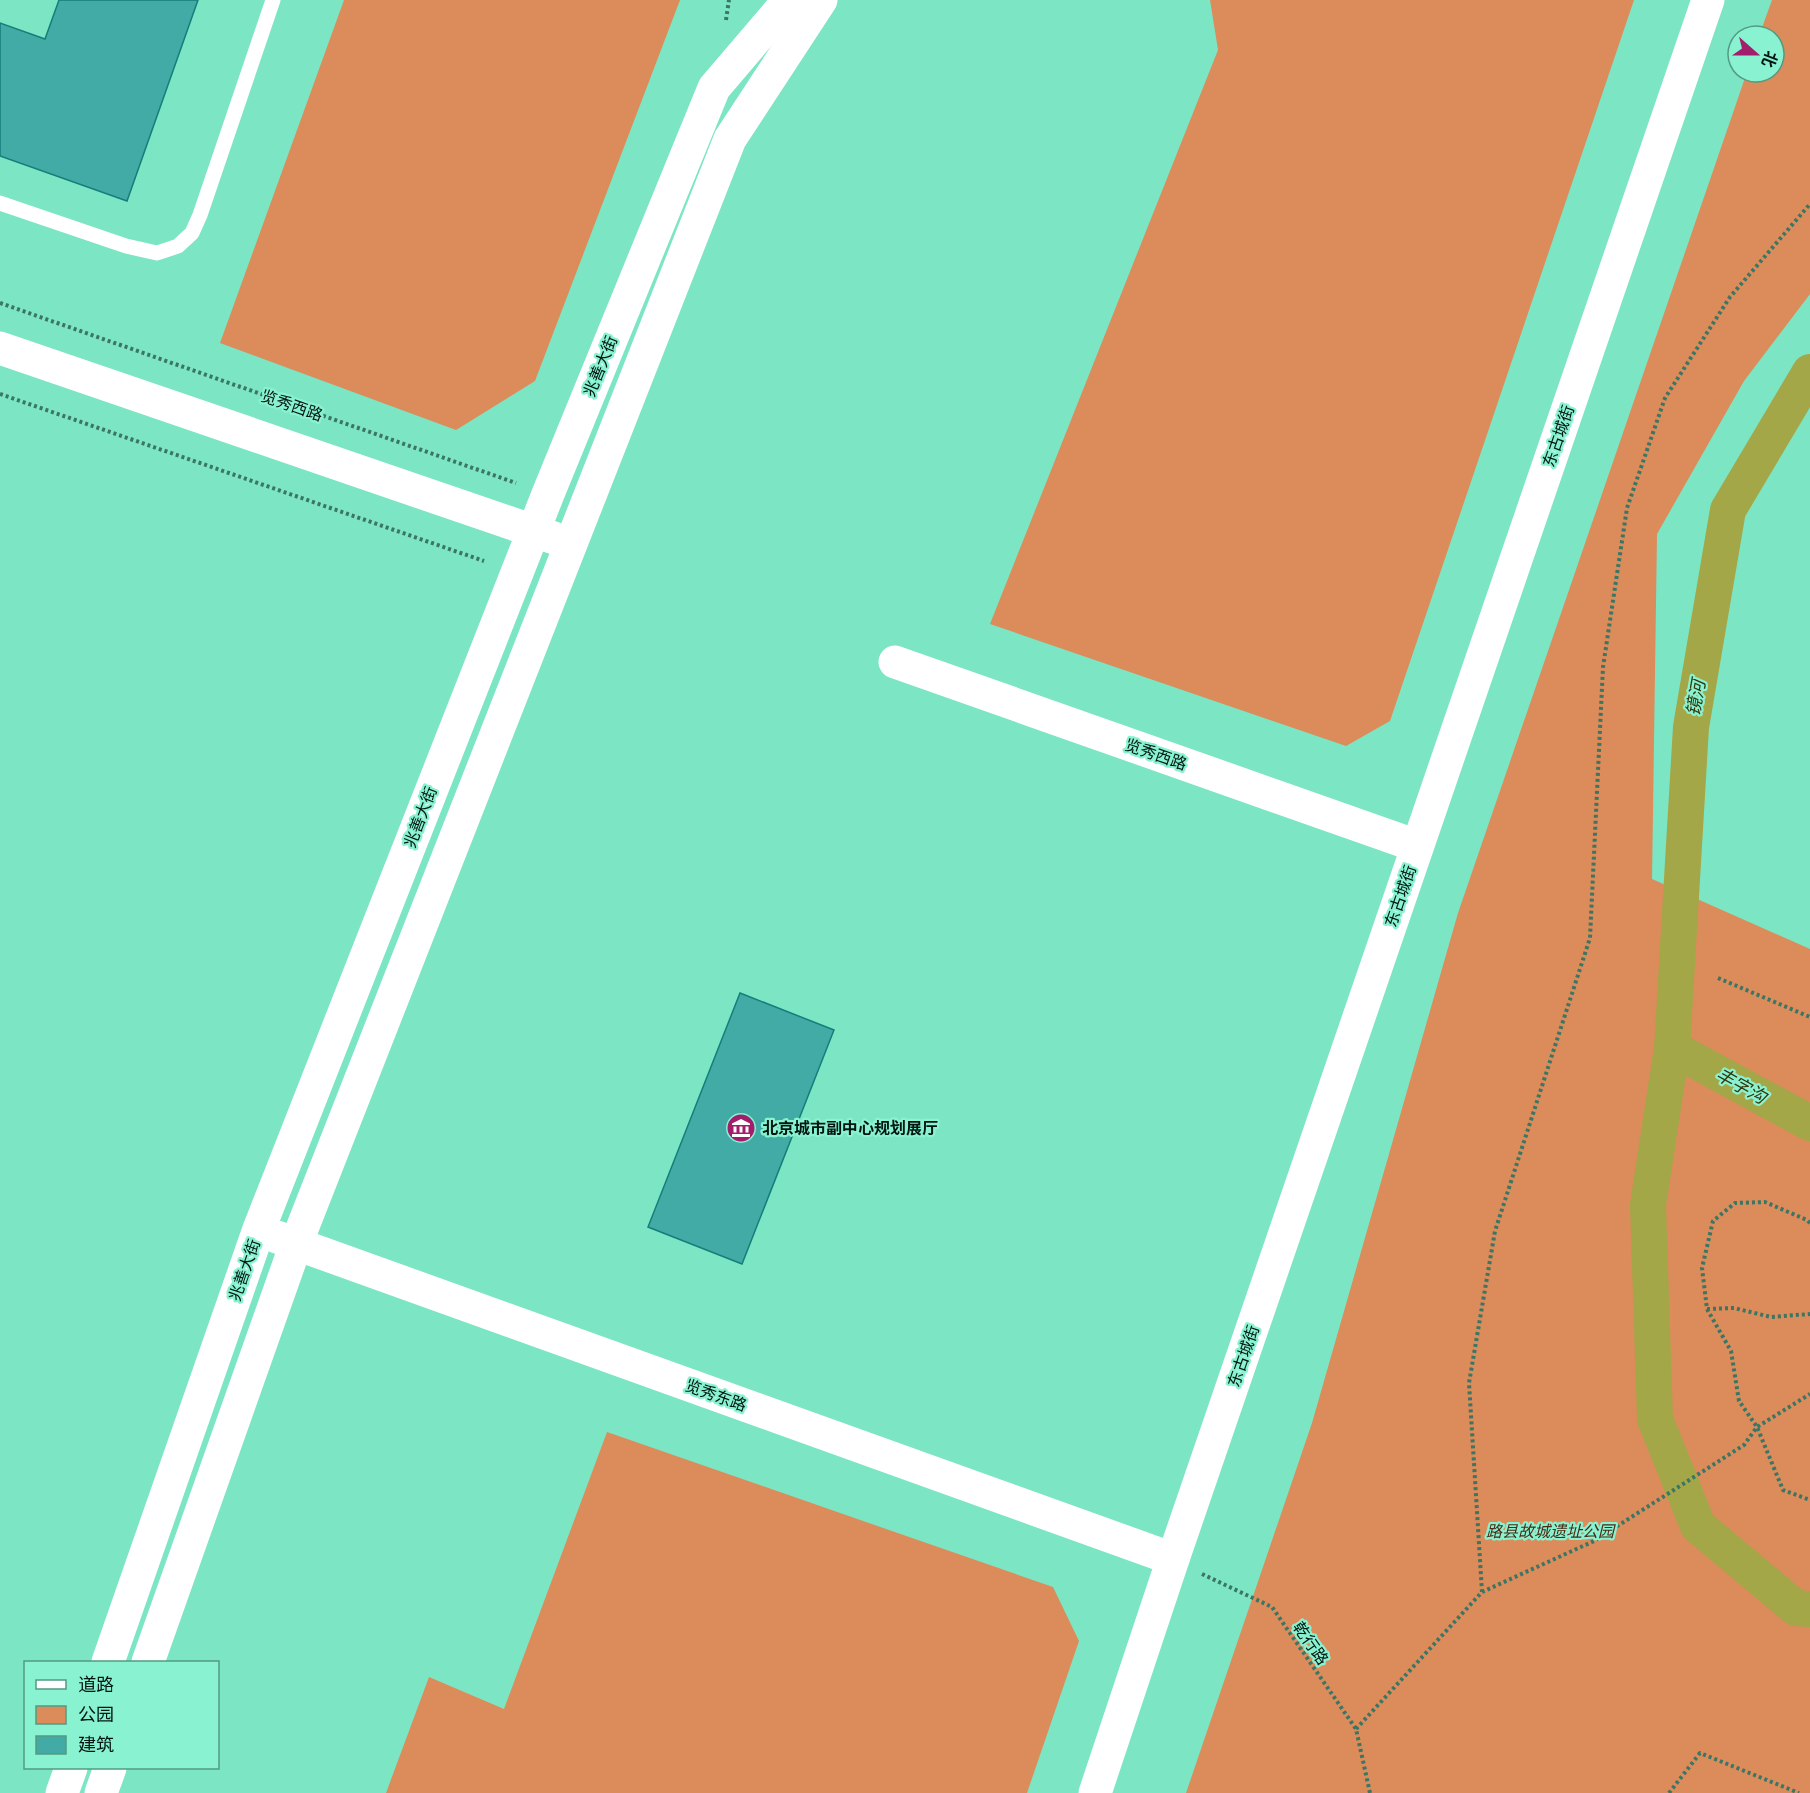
<svg xmlns="http://www.w3.org/2000/svg" width="1810" height="1793" font-family="'Times New Roman','Noto Sans SC',serif">
<rect width="100%" height="100%" fill="#7ce5c4"/>
<g fill="#dc8b5b">
<path d="M344,0h336l-145,381 -79,49 -236,-87z"/>
<path d="M1210,0h424l-244,721 -44,25 -356,-122 228,-574z"/>
<path d="M1772,0h38v294l-66,87 -87,153 -5,345 158,70v844h-624l126,-370 146,-510 289,-841h27v-36h-15z"/>
<path d="M607,1432l446,155 26,54 -52,152h-641l43,-116 75,32z"/>
</g>
<g fill="none" stroke-linecap="round" stroke-linejoin="round">
<g stroke="#a4a747" stroke-width="36">
<path d="M1810,372l-82,138 -37,217 -19,321 -24,157 7,214 43,107 98,82 14,1"/>
<path d="M1672,1048l138,75"/>
</g>
</g>
<g fill="#42aba6" stroke="#157e7a" stroke-width="1.5">
<path d="M59,0h139l-71,201 -127,-45v-133l45,16z"/>
<path d="M740,993l94,37 -92,234 -94,-37z"/>
</g>
<g fill="none" stroke-linecap="round" stroke-linejoin="round">
<g stroke="#3a7663" stroke-width="4" stroke-dasharray="3 3" stroke-linecap="butt">
<path d="M726,20l3,-20"/>
<path d="M0,303l516,180"/>
<path d="M0,394l484,167"/>
<path d="M1718,978l92,39"/>
<path d="M1810,1223l-3,-3 -42,-18 -30,1 -22,18 -11,47 5,41 24,42 8,50 18,26 26,63 27,10"/>
<path d="M1707,1309l27,-1 37,9 39,-3"/>
<path d="M1202,1574l70,33 84,122 14,64"/>
<path d="M1482,1592l-13,-209 26,-152 95,-293 13,-271 24,-159 38,-110 65,-101 80,-93"/>
<path d="M1356,1729l126,-137 112,-51 150,-96 13,-18 53,-33"/>
<path d="M1669,1793l31,-40 99,40"/>
</g>
<path stroke="#fff" stroke-width="15" d="M0,203l126,43 31,7 21,-7 14,-13 8,-18 73,-215"/>
<g stroke="#fff" stroke-width="33">
<path d="M0,348l554,190"/>
<path d="M895,662l522,184"/>
<path d="M277,1237l896,322"/>
<path d="M108,1662l151,-433 289,-735 166,-406 75,-88"/>
<path d="M148,1662l148,-418 434,-1105 91,-139"/>
<path d="M62,1793l9,-25"/>
<path d="M101,1793l9,-25"/>
<path d="M1095,1793l78,-234 535,-1559"/>
</g>
</g>
<defs>
<g id="museum-disc" transform="scale(1.5)"><circle r="9.5" fill="#a21d6b" stroke="#89f2d0"/><path d="M0-6L6-3V-2H-6V-3ZM-5-1h2V3h-2ZM-1-1h2V3h-2ZM3-1h2V3H3ZM-6 4H6V6H-6Z" fill="#fff"/></g>
</defs>
<g fill-rule="evenodd">
<use href="#museum-disc" x="741" y="1128"/>
</g>
<g text-anchor="middle" stroke-width="4.5" stroke-linejoin="round" paint-order="stroke">
<g font-size="16" fill="#011610" stroke="#89f2d0">
<text transform="translate(600 366) rotate(-68)" y="6">兆善大街</text>
<text transform="translate(292 405) rotate(19)" y="6">览秀西路</text>
<text transform="translate(1558 436) rotate(-71)" y="6">东古城街</text>
<text transform="translate(1156 754) rotate(19)" y="6">览秀西路</text>
<text transform="translate(420 817) rotate(-69)" y="6">兆善大街</text>
<text transform="translate(1400 896) rotate(-71)" y="6">东古城街</text>
<text transform="translate(244 1270) rotate(-71)" y="6">兆善大街</text>
<text transform="translate(1243 1356) rotate(-71)" y="6">东古城街</text>
<text transform="translate(716 1395) rotate(20)" y="6">览秀东路</text>
<text transform="translate(1311 1643) rotate(55)" y="6">乾行路</text>
</g>
<g font-size="16" font-weight="bold" fill="#011610" stroke="#89f2d0" text-anchor="start">
<text x="762" y="1134">北京城市副中心规划展厅</text>
</g>
<g font-size="16" font-style="italic" fill="#4b2914" stroke="#89f2d0">
<text x="1550" y="1537">路县故城遗址公园</text>
</g>
<g font-size="18" font-style="italic" fill="#34360c" stroke="#89f2d0">
<text transform="translate(1696 698) rotate(-80)" y="6">镜河</text>
<text transform="translate(1741 1086) rotate(29)" y="6">丰字沟</text>
</g>
</g>
<rect x="24" y="1661" width="195" height="108" fill="#89f2d0" stroke="#539a83" stroke-width="1.5"/>
<rect x="36" y="1680" width="30" height="9" fill="#ffffff" stroke="#539a83" stroke-width="1.5"/>
<text x="78" y="1691" font-size="18" fill="#011610">道路</text>
<rect x="36" y="1706" width="30" height="18" fill="#dc8b5b" stroke="#539a83" stroke-width="1.5"/>
<text x="78" y="1721" font-size="18" fill="#011610">公园</text>
<rect x="36" y="1736" width="30" height="18" fill="#42aba6" stroke="#539a83" stroke-width="1.5"/>
<text x="78" y="1751" font-size="18" fill="#011610">建筑</text>
<g transform="translate(1756 54) rotate(111)"><circle r="28" fill="#89f2d0" stroke="#539a83" stroke-width="1.5"/>
<path d="M0-4.5L10 22L0 15L-10 22Z" fill="#a21d6b"/>
<text y="-9" font-size="16" font-weight="bold" text-anchor="middle" fill="#011610">北</text>
</g>
</svg>
